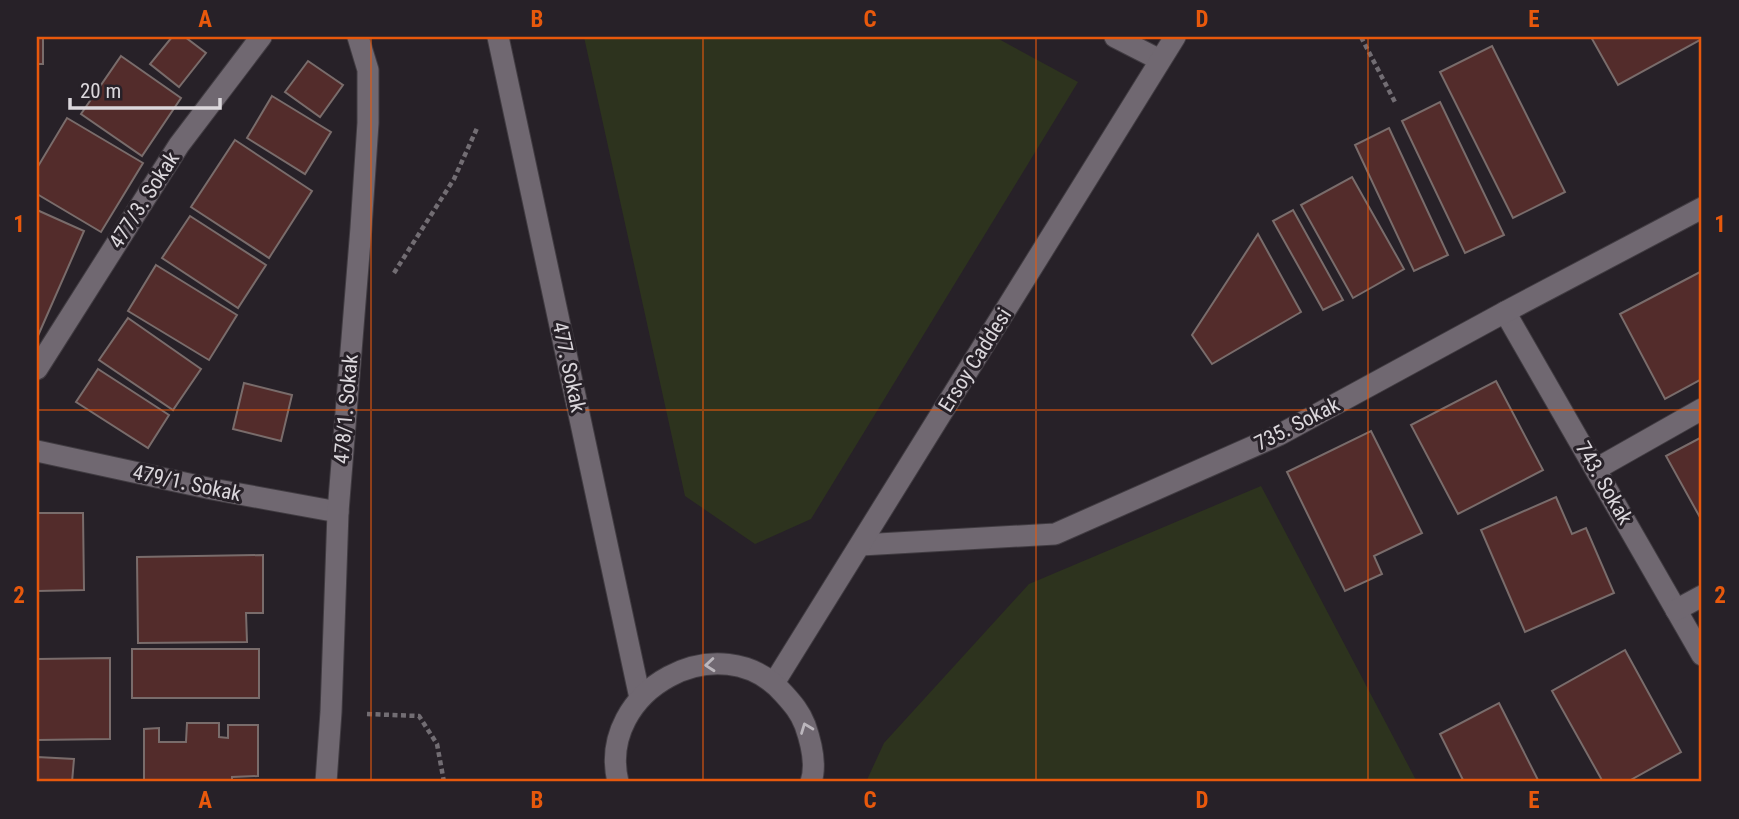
<svg xmlns="http://www.w3.org/2000/svg" width="1739" height="819" font-family="'Roboto Condensed',sans-serif">
<rect width="100%" height="100%" fill="#272128"/>
<g fill="#2d331e">
<path d="M584,37h411l83,45 -267,437 -56,25 -70,-48z"/>
<path d="M1261,486l156,296h-551l18,-39 145,-159z"/>
</g>
<g fill="#532c2b" stroke="#796c6b" stroke-width="2">
<rect x="37" y="37" width="6" height="27"/>
<path d="M172,37h13l21,16 -27,34 -29,-23z"/>
<path d="M1591,37h111v2l-84,46z"/>
<path d="M1492,46l73,146 -52,26 -73,-146z"/>
<path d="M121,56l60,42 -39,58 -61,-42z"/>
<path d="M308,61l35,24 -23,32 -35,-25z"/>
<path d="M272,96l59,36 -26,42 -58,-36z"/>
<path d="M1440,102l64,133 -39,18 -63,-132z"/>
<path d="M67,118l76,45 -42,69 -64,-38v-26z"/>
<path d="M1389,128l59,127 -34,16 -59,-126z"/>
<path d="M235,140l77,51 -43,67 -78,-51z"/>
<path d="M1352,177l52,92 -51,29 -52,-93z"/>
<path d="M37,210l47,21 -47,107z"/>
<path d="M1293,210l50,90 -20,10 -50,-89z"/>
<path d="M190,216l76,49 -28,43 -76,-50z"/>
<path d="M1258,234l43,78 -89,52 -20,-29z"/>
<path d="M156,265l81,50 -28,45 -81,-49z"/>
<path d="M1702,271v108l-37,20 -45,-85z"/>
<path d="M128,318l73,51 -28,41 -74,-50z"/>
<path d="M98,369l71,46 -21,33 -72,-46z"/>
<path d="M1496,381l47,89 -85,44 -47,-89z"/>
<path d="M244,383l48,12 -11,46 -48,-12z"/>
<path d="M1371,431l51,102 -48,23 8,18 -37,17 -58,-119z"/>
<path d="M1702,437v84l-36,-65z"/>
<path d="M1556,497l16,37 14,-6 28,65 -89,39 -44,-102z"/>
<path d="M37,513h46l1,77 -47,1z"/>
<path d="M263,555v58h-17l1,29 -109,1 -1,-86z"/>
<rect x="132" y="649" width="127" height="49"/>
<path d="M1625,650l56,102 -54,30h-24l-51,-91z"/>
<path d="M110,658v81l-73,1v-81z"/>
<path d="M1499,703l40,79h-75l-24,-48z"/>
<path d="M187,723h32v14l9,1v-13h30v51l-26,1v5h-88v-53l15,-1v14h27z"/>
<path d="M37,757l37,2 -2,23h-35z"/>
</g>
<g fill="none" stroke-linecap="round" stroke-linejoin="round">
<g stroke="#413c42" stroke-width="23">
<g id="street">
<path d="M1115,37l45,23"/>
<path d="M1505,312l197,343"/>
<path d="M37,369l142,-224 82,-108"/>
<path d="M37,451l175,38 126,23"/>
<path d="M1596,469l106,-60"/>
<path d="M861,545l194,-11 224,-99 226,-123 197,-104"/>
<path d="M1676,610l26,-14"/>
<path d="M326,782l5,-70 7,-200 23,-284 7,-105v-53l-10,-33"/>
</g>
</g>
<g stroke="#413c42" stroke-width="23">
<g id="secondary">
<path d="M498,37l142,661"/>
<path d="M774,683l401,-646"/>
<path d="M618,782c-22,-92 103,-160 166,-88 9,10 16,18 21,31 6,17 12,39 6,57"/>
</g>
</g>
<g stroke="#726d73" stroke-width="4.5" stroke-dasharray="5 3.5" stroke-linecap="butt">
<path d="M1361,37l35,67"/>
<path d="M394,273l60,-94 24,-53"/>
<path d="M367,714l52,2 18,28 7,38"/>
</g>
<use href="#street" stroke="#706871" stroke-width="21"/>
<use href="#secondary" stroke="#706871" stroke-width="21"/>
</g>
<defs><path id="oneway-chevron" d="M-2-3.5L2.5 0L-2 3.5" fill="none" stroke-width="1.6" stroke-linecap="round" stroke-linejoin="round" transform="scale(1.75)"/></defs>
<g stroke="#bbb6bc">
<use href="#oneway-chevron" transform="translate(710 665) rotate(175)"/>
<use href="#oneway-chevron" transform="translate(806 728) rotate(-111)"/>
</g>
<path fill="none" stroke="#e8590c" stroke-width="2" stroke-opacity="0.55" d="M371,37v745M703,37v745M1036,37v745M1368,37v745M37,410h1665"/>
<g text-anchor="middle" stroke-width="6" stroke-linejoin="round" paint-order="stroke">
<g font-size="21" fill="#dbd7dc" stroke="#272128">
<text transform="translate(144 200) rotate(-57)" y="7">477/3. Sokak</text>
<text transform="translate(975 360) rotate(-58)" y="7">Ersoy Caddesi</text>
<text transform="translate(569 367) rotate(78)" y="7">477. Sokak</text>
<text transform="translate(346 409) rotate(-85)" y="7">478/1. Sokak</text>
<text transform="translate(1297 424) rotate(-27)" y="7">735. Sokak</text>
<text transform="translate(187 483) rotate(12)" y="7">479/1. Sokak</text>
<text transform="translate(1604 483) rotate(60)" y="7">743. Sokak</text>
</g>
</g>
<rect width="1739" height="819" fill="none" stroke="#272128" stroke-width="77"/>
<path d="M70 98v10h150v-10" fill="none" stroke="#dbd7dc" stroke-width="3.5"/>
<text x="80" y="98" font-size="21" fill="#dbd7dc" stroke="#272128" stroke-width="5" paint-order="stroke">20 m</text>
<rect x="38" y="38" width="1662" height="742" fill="none" stroke="#e8590c" stroke-width="2.5"/>
<g font-size="23" text-anchor="middle" font-weight="bold" fill="#e8590c">
<text x="205" y="27">A</text>
<text x="537" y="27">B</text>
<text x="870" y="27">C</text>
<text x="1202" y="27">D</text>
<text x="1534" y="27">E</text>
<text x="19" y="232">1</text>
<text x="1720" y="232">1</text>
<text x="19" y="603">2</text>
<text x="1720" y="603">2</text>
<text x="205" y="808">A</text>
<text x="537" y="808">B</text>
<text x="870" y="808">C</text>
<text x="1202" y="808">D</text>
<text x="1534" y="808">E</text>
</g>
</svg>
